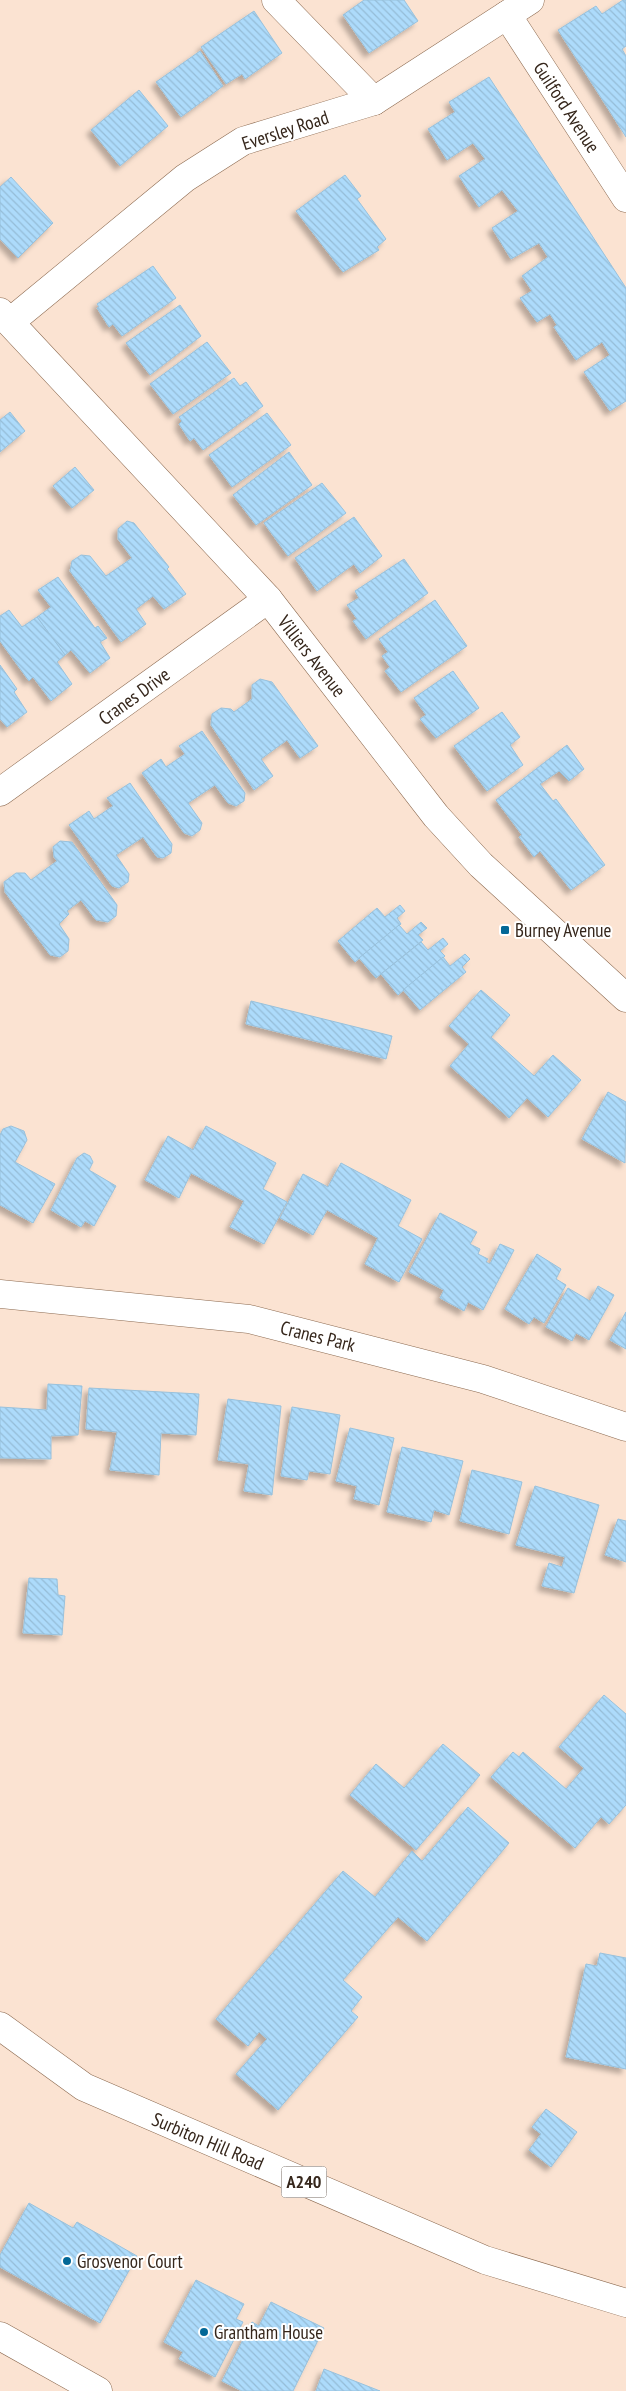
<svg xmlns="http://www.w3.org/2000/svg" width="626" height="2391" font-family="'PT Sans Narrow',sans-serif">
<defs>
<pattern id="building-back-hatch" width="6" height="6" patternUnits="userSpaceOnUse" patternTransform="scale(1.25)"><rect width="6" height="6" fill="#addbfb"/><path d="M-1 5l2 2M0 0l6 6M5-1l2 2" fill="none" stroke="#95bcd7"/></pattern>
<filter id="shadow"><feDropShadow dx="-4.5" dy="4.5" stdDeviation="2.5" flood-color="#0004"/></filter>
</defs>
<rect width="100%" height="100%" fill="#fbe3d2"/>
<g fill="url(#building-back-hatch)" stroke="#98c1dc" filter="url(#shadow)">
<path d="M364,0h40l14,21 -49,32 -26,-38z"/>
<path d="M623,0h3v46l-4,3 4,7v81l-68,-107 38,-24 6,8z"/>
<path d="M254,11l28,42 -37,26 -3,-5 -16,10 -25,-37z"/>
<path d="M200,51l23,35 -42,31 -25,-35z"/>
<path d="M489,77l137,211v113l-16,10 -26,-39 26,-17 -8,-13 -26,18 -22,-33 3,-2 -7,-11 -13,8 -17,-24 12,-7 -10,-15 26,-19 -9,-14 -28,16 -19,-31 26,-17 -16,-21 -23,17 -20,-31 26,-17 -12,-16 -26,17 -19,-31 27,-17 -6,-10z"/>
<path d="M139,90l29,36 -48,40 -29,-36z"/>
<path d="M345,175l16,21 -4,3 29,40 -9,8 2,3 -36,22 -47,-61z"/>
<path d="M11,177l42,46 -35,35 -18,-19v-52z"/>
<path d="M153,266l23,32 -54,38 -9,-12 -4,3 -12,-19 2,-1 -2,-3z"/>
<path d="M180,305l21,31 -51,39 -24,-32z"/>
<path d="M207,342l24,31 -58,41 -23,-30z"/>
<path d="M234,378l6,8 6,-4 17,24 -60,44 -9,-12 -4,3 -11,-17 3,-3 -3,-4z"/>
<path d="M10,412l15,19 -25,21v-32z"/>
<path d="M267,413l24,32 -59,42 -23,-32z"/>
<path d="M289,452l23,33 -56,40 -23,-30z"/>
<path d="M75,467l19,23 -22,18 -19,-22z"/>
<path d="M322,483l24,30 -58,43 -24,-33z"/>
<path d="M354,517l28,39 -22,17 -6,-9 -37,27 -22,-33z"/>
<path d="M127,521l7,2 35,44 -2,2 19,25 -22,15 -11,-13 -17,13 10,15 -25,18 -51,-71 2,-10 9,-6 9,1 16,20 26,-18 -14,-19v-10z"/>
<path d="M404,559l24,34 -62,46 -13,-18 4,-2 -10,-14 12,-7 -4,-7z"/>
<path d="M58,577l37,51 3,-2 9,12 -7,4 10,16 -20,15 -19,-23 -6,5 -28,-38 14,-10 -13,-17z"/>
<path d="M435,600l32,46 -66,46 -16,-21 5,-4 -8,-11 6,-4 -9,-13z"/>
<path d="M9,610l13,17 15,-10 28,38 -8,7 15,22 -21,17 -18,-24 -4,4 -29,-40v-25z"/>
<path d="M0,665l17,24 -3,3 13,20 -20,15 -7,-8z"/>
<path d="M453,671l26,37 -43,30 -16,-19 6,-4 -12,-17z"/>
<path d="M260,679l12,3 46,64 -18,12 -13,-18 -26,19 12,17 -19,14 -43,-65 1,-11 9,-6 10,1 3,3 18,-13v-14z"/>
<path d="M502,712l18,25 -10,8 13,20 -36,26 -33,-45z"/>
<path d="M202,731l43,62 -1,8 -8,5 -8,-3 -13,-18 -27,18 14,20 -2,7 -8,6 -8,-3 -42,-60 19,-14 5,8 19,-13 -6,-8z"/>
<path d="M567,745l17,24 -15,12 -10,-10 -19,13 13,17 3,-2 49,66 -34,25 -31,-39 -6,6 -15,-20 3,-2 -26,-35z"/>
<path d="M130,783l42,61 -1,9 -8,5 -6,-1 -14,-20 -27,18 13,19 -1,8 -9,6 -7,-2 -43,-61 20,-14 5,8 19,-13 -6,-8z"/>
<path d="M60,841l12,1 45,63 -1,11 -8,6 -12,-2 -15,-20 -14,11 2,3 -10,10 10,15 -1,12 -8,6 -10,-2 -45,-63 -1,-10 12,-9h9l6,7 26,-19 -3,-4 -1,-10z"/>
<path d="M400,905l5,6 -8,7 4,6 -46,38 -17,-21 39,-33 8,9z"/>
<path d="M421,922l6,6 -9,7 5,5 -47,38 -17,-20 40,-33 8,9z"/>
<path d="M443,938l5,6 -8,7 5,5 -47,39 -17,-21 40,-32 7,8z"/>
<path d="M465,954l5,5 -8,8 4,5 -46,38 -17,-20 40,-33 7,9z"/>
<path d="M481,990l29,25 -19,22 43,39 19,-21 28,25 -33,37 -21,-19 -18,20 -59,-52 19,-22 -20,-18z"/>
<path d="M251,1001l141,35 -6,23 -140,-35z"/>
<path d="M608,1092l18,10 -1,61 -43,-24z"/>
<path d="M11,1126l13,5 3,9 -12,22 40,22 -22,39 -33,-18v-70l3,-6z"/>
<path d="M206,1126l70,37 -13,26 24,13 -23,42 -34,-17 14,-26 -53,-28 -12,25 -34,-18 23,-44 25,14z"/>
<path d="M84,1153l6,3 3,6 -4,8 27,16 -22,40 -9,-5 -4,6 -30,-17 26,-52z"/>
<path d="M341,1163l70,37 -13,26 24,13 -23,43 -34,-18 13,-26 -51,-28 -14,25 -33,-17 23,-44 25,13z"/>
<path d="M440,1213l37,19 -7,12 10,5 -2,5 10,5 -2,3 4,2 10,-20 14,6 -31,60 -15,-8 -4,9 -24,-13 4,-8 -35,-18z"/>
<path d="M537,1254l24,15 -5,10 10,6 -22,38 -10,-6 -5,7 -24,-15z"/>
<path d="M598,1286l16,9 -25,45 -13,-7 -4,8 -26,-14 22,-39 22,13z"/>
<path d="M626,1312v37l-16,-9z"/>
<path d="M48,1384l34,2 -4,49 -27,1v23l-51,-1v-51l47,3z"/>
<path d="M89,1388l110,6 -3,41 -35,-2 -2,42 -49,-5 7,-38 -31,-3z"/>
<path d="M228,1399l53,7 -9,89 -28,-4 5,-27 -31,-4z"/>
<path d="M292,1407l48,8 -10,59 -21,-3 -2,9 -26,-4z"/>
<path d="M350,1428l44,10 -15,67 -25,-6 3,-13 -21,-5z"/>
<path d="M402,1447l61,14 -14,54 -15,-5 -3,12 -44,-10z"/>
<path d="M472,1470l50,12 -13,52 -49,-13z"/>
<path d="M535,1486l64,19 -25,88 -32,-7 7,-23 13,4 3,-10 -49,-12z"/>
<path d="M618,1519l8,2v41l-21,-7z"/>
<path d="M29,1578l28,1 1,16 7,1 -3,39 -39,-2z"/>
<path d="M604,1695l22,19v91l-17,19 -8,-7 -26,31 -84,-71 22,-25 6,5 4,-5 43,37 18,-21 -25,-21z"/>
<path d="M443,1744l37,31 -64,75 -66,-55 26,-31 28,24z"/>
<path d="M468,1807l41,36 -82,98 -29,-24 -55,63 19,17 -11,14 7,6 -80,93 -42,-36 31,-35 -8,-7 -11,14 -32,-27 127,-148 32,26 37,-46 10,10z"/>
<path d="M600,1953l26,5v111l-60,-12 20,-93 11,2z"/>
<path d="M546,2109l31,23 -26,35 -22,-17 12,-16 -9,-7z"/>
<path d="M29,2203l44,25 4,-6 60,34 -37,67 -100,-56v-12z"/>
<path d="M196,2280l48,24 -8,15 7,3 -28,55 -36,-18 4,-7 -19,-10z"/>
<path d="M271,2302l53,26 -31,63h-51l-20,-10 30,-59 7,4z"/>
<path d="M324,2369l56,22h-64z"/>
</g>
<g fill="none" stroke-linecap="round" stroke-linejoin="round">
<g stroke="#8c6a50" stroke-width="29">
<g id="minor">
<path d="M276,0l98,101"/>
<path d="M507,15l119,183"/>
<path d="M10,322l175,-144 58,-37 131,-40 156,-101"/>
<path d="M0,792l268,-193"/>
<path d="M0,2336l98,55"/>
</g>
</g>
<g stroke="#8c6a50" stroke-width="29">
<g id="tertiary">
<path d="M0,312l268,287 168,217 45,49 145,133"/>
<path d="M0,1294l249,25 234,60 143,48"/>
</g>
</g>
<g stroke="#8c6a50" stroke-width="29">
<path id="primary" d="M0,2026l84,61 401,173 141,43"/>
</g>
<use href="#minor" stroke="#fff" stroke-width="28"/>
<use href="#tertiary" stroke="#fff" stroke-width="28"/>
<use href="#primary" stroke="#fff" stroke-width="28"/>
</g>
<g fill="#036897" stroke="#fff" stroke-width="2">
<rect x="500" y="925" width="10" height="10" rx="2.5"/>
<circle cx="67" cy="2261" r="5"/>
<circle cx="204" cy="2332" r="5"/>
</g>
<g text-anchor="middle" stroke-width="4" stroke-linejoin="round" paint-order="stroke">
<rect fill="#fff" stroke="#72675f" stroke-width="1" x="281.5" y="2166.5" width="45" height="31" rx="4"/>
<g font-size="18" font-weight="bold" fill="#35261b">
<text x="304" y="2188">A240</text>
</g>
<g font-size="19" fill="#35261b" stroke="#fff">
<text transform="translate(567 107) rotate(57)" y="7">Guilford Avenue</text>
<text transform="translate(285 130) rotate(-18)" y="7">Eversley Road</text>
<text transform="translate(312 656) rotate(52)" y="7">Villiers Avenue</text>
<text transform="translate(134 696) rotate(-36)" y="7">Cranes Drive</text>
<text transform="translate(318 1336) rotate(14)" y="7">Cranes Park</text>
<text transform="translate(208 2141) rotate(23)" y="7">Surbiton Hill Road</text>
</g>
<g font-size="19" fill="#35261b" stroke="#fff" text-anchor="start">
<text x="515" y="937">Burney Avenue</text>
<text x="77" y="2268">Grosvenor Court</text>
<text x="214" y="2339">Grantham House</text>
</g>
</g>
</svg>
